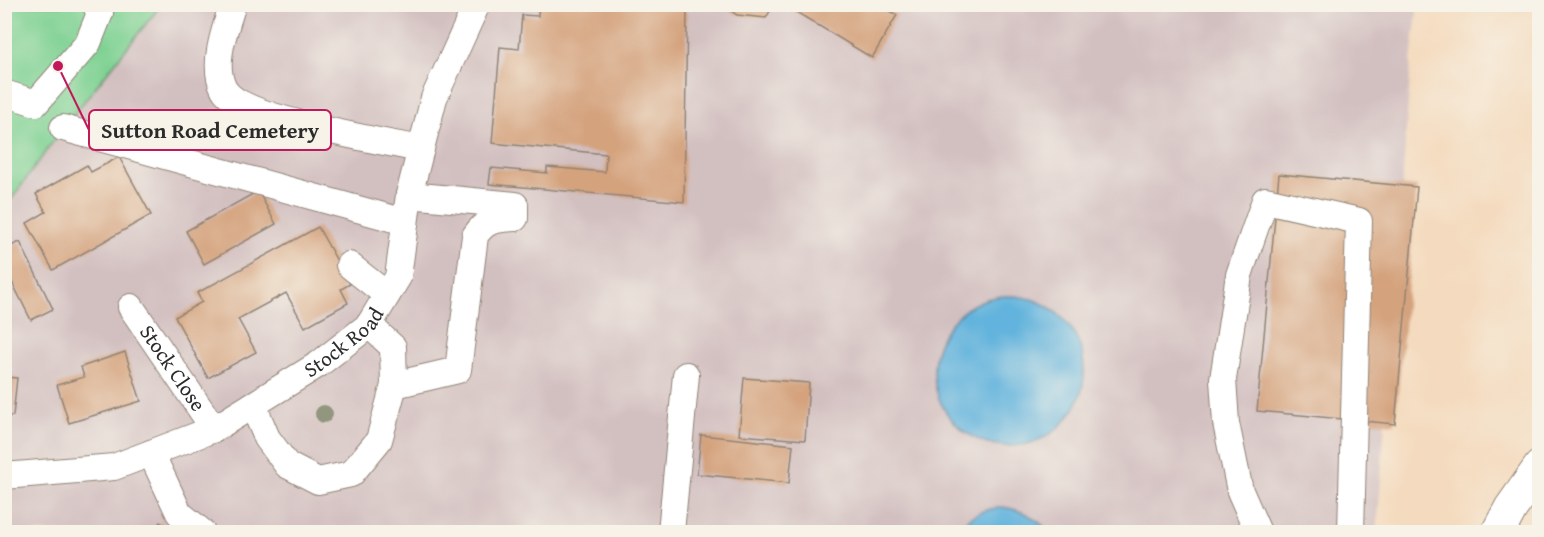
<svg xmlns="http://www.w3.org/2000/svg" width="1544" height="537" font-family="'Gentium Book Plus',serif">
<rect width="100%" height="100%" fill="#f7f3e8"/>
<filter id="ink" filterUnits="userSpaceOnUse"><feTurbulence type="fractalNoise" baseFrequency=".0167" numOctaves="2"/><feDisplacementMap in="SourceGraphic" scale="12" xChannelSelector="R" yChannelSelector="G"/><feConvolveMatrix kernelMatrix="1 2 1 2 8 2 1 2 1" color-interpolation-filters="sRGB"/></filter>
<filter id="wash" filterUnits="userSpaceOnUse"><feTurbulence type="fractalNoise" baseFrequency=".008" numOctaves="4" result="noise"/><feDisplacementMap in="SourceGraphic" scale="24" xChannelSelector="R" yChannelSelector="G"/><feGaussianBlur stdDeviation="1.35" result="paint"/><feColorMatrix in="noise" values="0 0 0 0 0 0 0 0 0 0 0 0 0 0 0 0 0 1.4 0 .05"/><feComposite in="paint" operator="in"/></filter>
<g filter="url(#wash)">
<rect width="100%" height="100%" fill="#f4dbbf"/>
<path fill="#d2bfc0" d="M161,5h1257l-7,56 -34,471h-1372v-324l58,-80z"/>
<path fill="#7ed193" stroke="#547e5f" stroke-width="1.5" d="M5,5h156l-98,123 -58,80z"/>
<g fill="#62b3dd" stroke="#466f84" stroke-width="1.5">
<circle cx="1009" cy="371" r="75"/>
<path d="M1002,507c20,3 33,9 47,25h-94c13,-16 27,-22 47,-25z"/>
</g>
<g id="blocks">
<g fill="#d4a27d">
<path d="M539,4h136l12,8 -3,190 -195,-18 2,-16 56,5v-6l58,5 1,-18 -114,-11 8,-96 19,2 3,-34 16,1z"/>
<path d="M721,4h53l-8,14 -29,-3z"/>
<path d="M783,4h96l18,11 -25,43z"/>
<path d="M119,157l32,58 -98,55 -26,-47 19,-11 -10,-18 51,-29 4,7z"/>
<path d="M1279,174l138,13 -22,237 -138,-13z"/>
<path d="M258,191l18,33 -72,40 -18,-33z"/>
<path d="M318,227l32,57 -9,5 7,14 -43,24 -19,-34 -48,26 18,33 -48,26 -33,-61 27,-15 -5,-9z"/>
<path d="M20,242l33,67 -22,11 -27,-54v-17z"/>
<path d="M125,352l16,49 -72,22 -12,-38 27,-8 -3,-10z"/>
<path d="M4,377l13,1 -4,38h-9z"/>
<path d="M744,378l65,5 -4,57 -66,-5z"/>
<path d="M701,435l92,10 -4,38 -92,-9z"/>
<path d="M160,522l14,10h-22z"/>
</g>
</g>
</g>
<g filter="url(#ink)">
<use href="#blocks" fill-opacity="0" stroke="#908375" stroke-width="1.5"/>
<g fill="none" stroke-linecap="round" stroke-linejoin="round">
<g stroke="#908375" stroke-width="28">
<g id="minor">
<path d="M233,4c-8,25 -22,61 -9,85 16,29 161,53 197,60"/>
<path d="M4,93l32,10 52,-60 12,-30 -5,-9"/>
<path d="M63,128l342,94"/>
<path d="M349,265l38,30"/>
<path id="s1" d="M131,307l83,122"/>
<path d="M394,385l64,-15 17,-134c10,-16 21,-17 40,-18v-13l-106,-10"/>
<path d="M253,405l14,33 20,27 31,16 33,-7 28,-34 15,-55 -1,-38 -24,-22"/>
<path d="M151,453l28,60 23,19"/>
<path id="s2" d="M4,476l110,-9 100,-38 105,-65 50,-39 29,-48 11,-82 25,-97 43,-94"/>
<path d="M671,532l15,-157"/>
<path d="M1258,532l-18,-41 -14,-68 -3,-44 16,-104 26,-75 94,21 -8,311"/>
</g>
</g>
<g stroke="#908375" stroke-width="35">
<path id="major" d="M1498,532l13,-24 29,-41"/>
</g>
<use href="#minor" stroke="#fff" stroke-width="26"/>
<use href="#major" stroke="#fff" stroke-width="33"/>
</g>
<circle fill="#93967f" cx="324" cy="414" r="9"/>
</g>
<g text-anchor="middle" stroke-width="5" stroke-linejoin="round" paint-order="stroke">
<g font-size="21" fill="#2b2b2b" stroke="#f7f3e8">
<text dy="7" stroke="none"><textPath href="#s2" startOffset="374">Stock Road</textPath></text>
<text dy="7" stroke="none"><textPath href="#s1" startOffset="74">Stock Close</textPath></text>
</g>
</g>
<path fill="none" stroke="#c2185b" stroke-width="2" d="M58 66L89 130"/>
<circle fill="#c2185b" stroke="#f7f3e8" stroke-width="2" cx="58" cy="66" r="6"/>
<rect fill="#f7f3e8" stroke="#c2185b" stroke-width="2" x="89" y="110" width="242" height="40" rx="6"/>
<g font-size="22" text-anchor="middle" font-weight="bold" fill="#2b2b2b">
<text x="210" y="138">Sutton Road Cemetery</text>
</g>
<rect width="1544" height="537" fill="none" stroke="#f7f3e8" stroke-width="24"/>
</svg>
